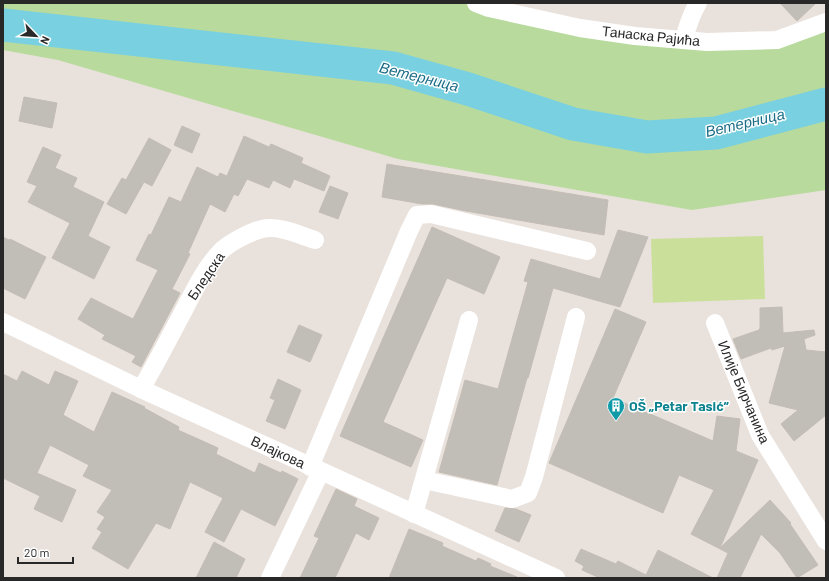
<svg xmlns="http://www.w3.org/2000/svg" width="829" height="581" font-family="Barlow,sans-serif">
<rect width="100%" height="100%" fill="#e9e1db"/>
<path fill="#b8da9d" d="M3,3h473l62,17 239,20 49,-18v168l-134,20 -294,-51 -340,-99 -55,-10z"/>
<path fill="#cae09a" d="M763,236l2,63 -112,4 -2,-64z"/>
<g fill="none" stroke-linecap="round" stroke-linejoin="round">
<path stroke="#79d0e0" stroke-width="33" d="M3,25l390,43 75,21 105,35 74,13 69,-4 110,-29"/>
</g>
<g fill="#c1bdb7" stroke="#c4bdb5">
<path d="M780,3h36l-19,18z"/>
<path d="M24,97l33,6 -5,25 -33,-7z"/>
<path d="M182,126l18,8 -8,19 -18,-8z"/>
<path d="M244,136l25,11 2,-3 32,14 -2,5 29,13 -6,15 -30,-12 -4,9 -17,-8 -4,8 -22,-9 -9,17 -4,-2 -9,18 -15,-8 -22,49 2,1 -18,35 8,4 -39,74 -9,-5 4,-6 -34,-17 3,-4 -27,-16 13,-21 42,21 25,-49 -22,-10 13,-26 2,1 18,-38 12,5 16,-35 21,10 2,-4 7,3z"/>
<path d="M149,138l22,12 -19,36 -8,-4 -18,32 -19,-10 15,-26 4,2z"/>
<path d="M43,147l18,8 -6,13 22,10 -4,9 31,15 -16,34 22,11 -16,32 -42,-21 18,-35 -42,-21 9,-16 -10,-4z"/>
<path d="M387,164l221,36 -4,35 -138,-24 -33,-7h-11l-40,-7z"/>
<path d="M330,186l18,7 -10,26 -19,-7z"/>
<path d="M432,227l68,30 -16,37 -37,-16 -64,144 40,18 -12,27 -71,-31z"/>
<path d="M618,230l30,7 -28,70 -67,-19 -25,90h-1l-30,107 -58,-13 26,-92 33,9 30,-107 -4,-1 7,-22 69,20z"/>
<path d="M3,237l6,3 1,-1 36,18 -21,42 -22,-11z"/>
<path d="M782,307l1,26 31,-3 1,5 -11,4 2,11 20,2v63l-32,26 -13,-17 17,-14 -29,-7 16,-57 -13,4 -1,-2 -30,11 -8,-20 26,-9 1,-2v-20z"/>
<path d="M615,309l31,13 -33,76 100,43 4,-25 23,3 -4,32 22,9 -38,88 50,-48 21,23 -1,1 28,41 -21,13 -17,-25 -19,-19 -21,44h-23l11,-25 -37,-19 23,-44 -35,-15 -16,38 -114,-50z"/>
<path d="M299,325l23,10 -12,27 -23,-10z"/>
<path d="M22,371l27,14 6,-14 23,10 -15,34 31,17 18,-40 33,15 -1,1 35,19 -1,3 40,18 -2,6 39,19 4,-10 22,10 1,-2 16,8 -23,47 -34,-17 -17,33 -19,-10 18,-34 -33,-16 -20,47 -14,-6 -28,46 -36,-21 10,-16 -5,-3 8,-12 -8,-5 15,-22 -29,-14 6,-11 -39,-20 -13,28 39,17 -14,32 -28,-13 6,-13 -37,-18v-104l14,7z"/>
<path d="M278,379l23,11 -16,39 -19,-8 9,-21 -5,-2z"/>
<path d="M336,489l21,10 -3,7 25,12 -10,22 -13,-7 -21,45h-35l19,-40 -5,-2z"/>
<path d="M505,508l11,1 15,6 -12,27 -24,-11z"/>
<path d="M409,529l34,14 -1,3 34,15 2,-3 13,6 -1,2 27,11v1h-128z"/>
<path d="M214,542l31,17 -9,19h-40z"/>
<path d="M581,549l35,15 2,-3 28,14 12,-25 55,28h-113l-18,-8 2,-4 -9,-5z"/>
</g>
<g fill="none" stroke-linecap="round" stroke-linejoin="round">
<g stroke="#fff" stroke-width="18">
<path d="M476,3l13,5 91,20 55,8 72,6 70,-2 49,-18"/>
<path d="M684,40c3,-13 7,-25 14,-37"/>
<path d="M3,322l138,67 415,189"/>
<path d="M715,323l45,112 66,106"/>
<path d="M141,389c15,-25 28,-51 42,-77 11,-21 22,-45 39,-62 9,-8 28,-18 40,-21 17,-4 37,6 53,11"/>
<path d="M310,467l99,-236 8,-16 14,-1 156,37"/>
<path d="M424,480l88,19 16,-6 6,-16 42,-160"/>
<path d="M414,514l55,-194"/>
<path d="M270,578l51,-107"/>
</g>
</g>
<defs>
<g id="building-pin" transform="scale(0.9)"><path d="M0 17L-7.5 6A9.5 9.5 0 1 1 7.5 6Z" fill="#0f9aa8" stroke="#fff"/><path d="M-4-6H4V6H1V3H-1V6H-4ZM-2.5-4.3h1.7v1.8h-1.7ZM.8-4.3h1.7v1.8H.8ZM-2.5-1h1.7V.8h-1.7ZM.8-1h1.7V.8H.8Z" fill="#fff"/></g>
</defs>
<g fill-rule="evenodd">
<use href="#building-pin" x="616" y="406"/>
</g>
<g text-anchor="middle" stroke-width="3" stroke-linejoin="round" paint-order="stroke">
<g font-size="14" fill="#282828" stroke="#fff">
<text transform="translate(651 36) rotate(6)" y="5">Танаска Рајића</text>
<text transform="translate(206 276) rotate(-56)" y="5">Бледска</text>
<text transform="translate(744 392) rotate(67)" y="5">Илије Бирчанина</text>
<text transform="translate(278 452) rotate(25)" y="5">Влајкова</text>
</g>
<g font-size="14" font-weight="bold" fill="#0d838f" stroke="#fff" text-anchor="start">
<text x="629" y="411">OŠ „Petar Tasić”</text>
</g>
<g font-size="15" font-style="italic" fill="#1c6e88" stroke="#fff">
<text transform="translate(419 77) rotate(14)" y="5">Ветерница</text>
<text transform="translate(745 123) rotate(-13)" y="5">Ветерница</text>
</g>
</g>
<rect width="829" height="581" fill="none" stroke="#282828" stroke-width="8"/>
<g transform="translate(36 36) rotate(115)" stroke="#ffffff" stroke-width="3" paint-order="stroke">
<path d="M0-3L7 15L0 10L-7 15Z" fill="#282828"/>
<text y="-6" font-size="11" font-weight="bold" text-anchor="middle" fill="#282828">N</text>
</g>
<path d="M18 557v6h55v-6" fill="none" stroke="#282828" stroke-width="2"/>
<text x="24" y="557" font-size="12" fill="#282828" stroke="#ffffff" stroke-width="3" paint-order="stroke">20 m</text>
</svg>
